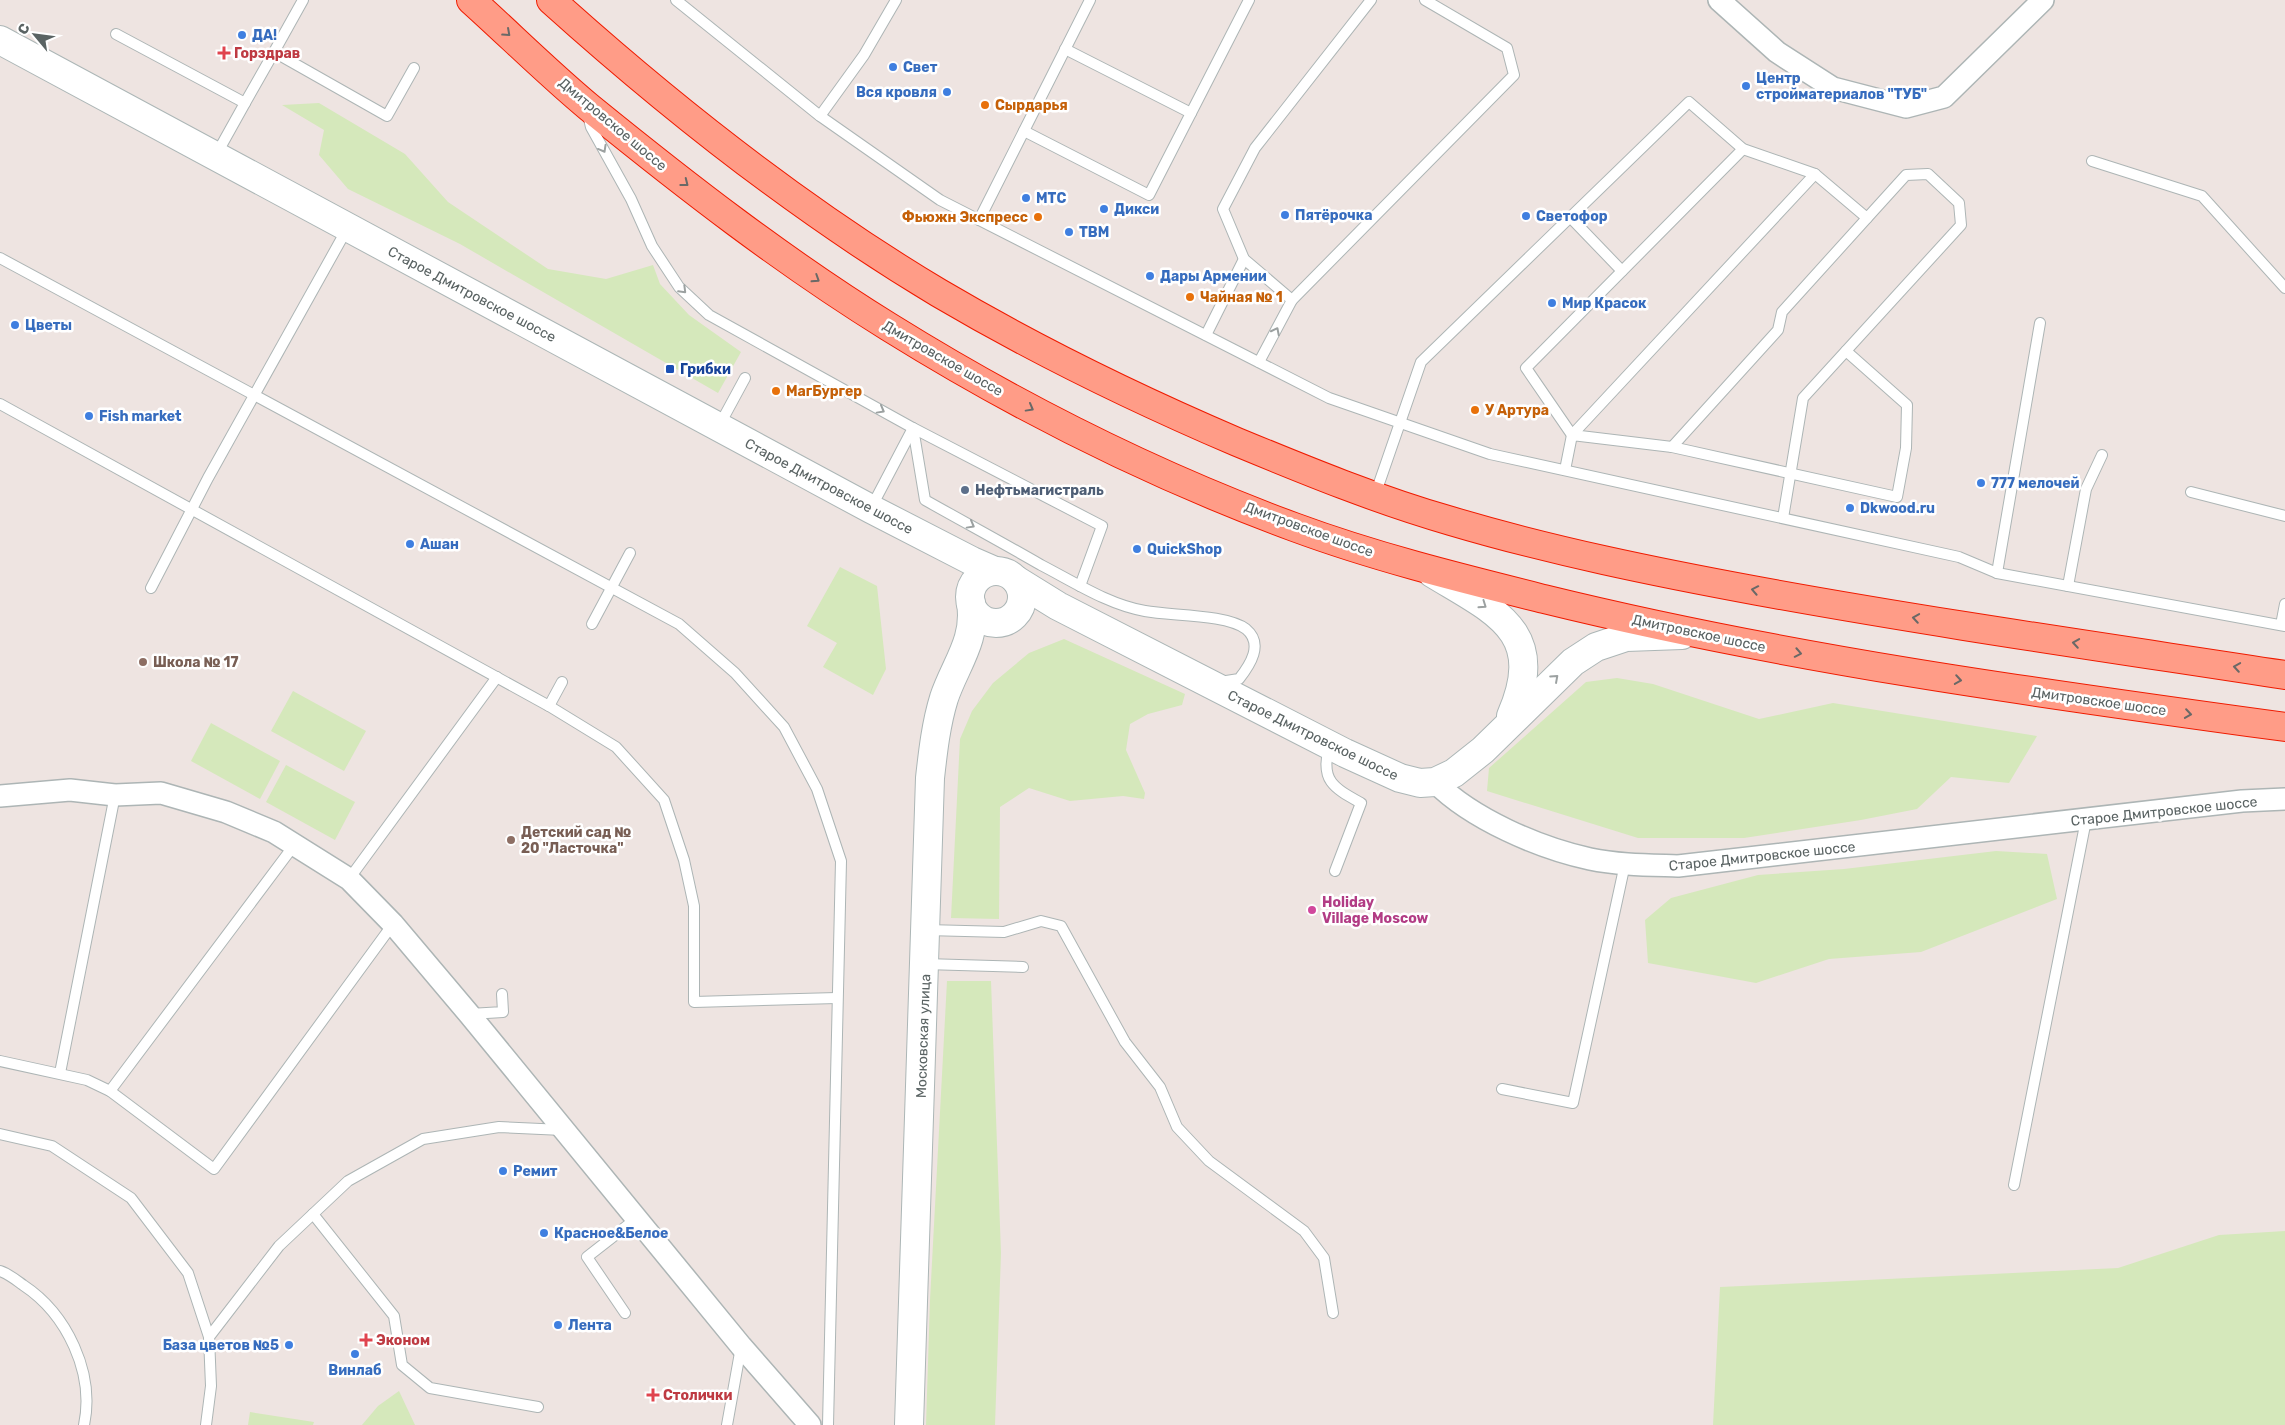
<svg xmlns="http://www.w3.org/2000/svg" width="2285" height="1425" font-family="Rubik,sans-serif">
<rect width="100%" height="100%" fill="#eee4e1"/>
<g fill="#d5e8bb">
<path d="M319,103l86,51 43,48 100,67 58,10 47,-14 7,19 29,31 52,37 -23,41 -258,-149 -112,-55 -29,-34 5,-25 -42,-25z"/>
<path d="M840,567l37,19 9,83 -13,26 -50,-28 14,-24 -30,-17z"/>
<path d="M1064,639l121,55 -3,11 -34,9 -18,10 -4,26 19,43 -1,6 -21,-3 -53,5 -41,-13 -29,19 -1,112 -48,-1 9,-179 12,-28 21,-28 36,-30z"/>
<path d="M1617,678l36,6 106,35 74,-16 204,33 -28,47 -58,-6 -34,32 -56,11 -117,18h-106l-151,-47 2,-23 97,-86z"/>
<path d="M293,691l73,40 -22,40 -73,-40z"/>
<path d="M211,723l69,38 -20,38 -69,-38z"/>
<path d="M286,765l69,37 -20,38 -69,-38z"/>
<path d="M1996,851l51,3 10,45 -136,53 -92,7 -73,24 -108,-20 -3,-43 26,-22 87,-23 86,-6z"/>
<path d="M947,981h44l10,272 -6,172h-69l4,-125z"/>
<path d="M2285,1231v194h-572l7,-138 398,-19 101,-33z"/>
<path d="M399,1391l16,34h-53l16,-19z"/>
<path d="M250,1412l64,10 -1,3h-65z"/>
</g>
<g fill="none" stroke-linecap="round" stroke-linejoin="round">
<g stroke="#adb5b5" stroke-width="12">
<g id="lane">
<path d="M676,0l144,116 120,84 389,198 161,56 469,103 38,16 288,53"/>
<path d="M116,34l129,69 -29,52"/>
<path d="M1065,49l126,64"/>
<path d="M274,52l29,-52"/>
<path d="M245,103l29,-51 113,64 27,-48"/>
<path d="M588,115l3,12 40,72 21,47 27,41 30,28 204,113 12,72c39,22 78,43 116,65 33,17 68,40 104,46 26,5 81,3 101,18 18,15 4,36 -7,50l-19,3"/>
<path d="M820,116l44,-61 32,-55"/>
<path d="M1024,131l125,64 100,-195"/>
<path d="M1743,149l-217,219 46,67 243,-261"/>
<path d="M2092,161l110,35 83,92"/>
<path d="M1570,217l52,54"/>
<path d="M979,220l111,-220"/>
<path d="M0,258l679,366 56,49 49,54 33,62 24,72 -13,564"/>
<path d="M1292,300l-48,-41 -21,-50 32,-61 116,-148"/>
<path d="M1206,335l38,-76"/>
<path d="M1846,351l61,54 -1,43 -9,49 -225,-50 106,-117 4,-18 85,-94"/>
<path d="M1259,362l33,-62 222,-225 -7,-27 -82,-48"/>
<path d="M0,404l549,302 13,-24"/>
<path d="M719,426l26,-48"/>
<path d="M1565,470l7,-35 100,12"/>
<path d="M2191,492l94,24"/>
<path d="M1375,495l46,-133 268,-260 54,47 72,25 52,44 39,-43 22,-1 31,29 2,22 -158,173 -20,120"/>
<path d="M871,508l42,-80 189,98 -22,60"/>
<path d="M1997,573l43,-250"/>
<path d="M2068,586l18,-97 16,-34"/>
<path d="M151,588l57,-110 139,-249"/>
<path d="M592,624l38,-71"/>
<path d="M2281,625l4,-21"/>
<path d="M549,706l67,41 48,53 20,60 10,46v96l143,-4"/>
<path d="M1329,747c-9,34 5,41 32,56l-26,68"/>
<path d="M349,879l148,-202"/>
<path d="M926,930l78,2 37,-11 20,5 64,116 35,45 17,40 32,34 95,70 20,27 9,55"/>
<path d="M925,964l98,3"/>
<path d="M470,1014l33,-2 -1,-18"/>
<path d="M0,1061l87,19 23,11 104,78 179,-245"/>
<path d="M60,1073l55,-278"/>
<path d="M1502,1089l71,14 52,-239"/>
<path d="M110,1091l185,-247"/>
<path d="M0,1134l52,12 79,52 57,75 21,64 2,49 -5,39"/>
<path d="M2014,1185l72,-365"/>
<path d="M313,1214l81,102 8,49 28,23 108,19"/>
<path d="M0,1271c9,3 16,9 23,14 44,29 72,88 61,140"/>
<path d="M625,1313l-38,-56 50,-39"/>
<path d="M209,1337l70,-91 69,-65 75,-42 76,-12 64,3"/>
<path d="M727,1425l14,-78"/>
</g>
</g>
<g stroke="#adb5b5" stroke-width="24">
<g id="street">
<path d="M1719,0l58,52 56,36 73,19 38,-10 99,-97"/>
<path d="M1435,782c37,37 104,66 155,77 29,6 59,6 88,7l564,-65 43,-2"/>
<path d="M0,796l70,-6 45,5 46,-2 65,19 48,20 75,47 44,45 76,90 272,332 69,79"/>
</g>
</g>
<g stroke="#acb6b6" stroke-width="30">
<g id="secondary">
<path d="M0,40l871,469 101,52 23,10"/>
<circle cx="996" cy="597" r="26"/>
<path d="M1432,573c64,39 116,58 79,143"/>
<path d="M1016,580l42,26 287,147 55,25 20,5 15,-1 19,-9 29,-23 90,-88 23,-15 30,-10 56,-2"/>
<path d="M909,1425l21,-647c3,-27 6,-54 14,-80 11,-33 33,-58 27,-95"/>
</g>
</g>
<g stroke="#ef1b00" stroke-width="30">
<g id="highway">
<path d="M471,0c40,36 78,74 119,108 96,78 194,154 299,219 127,79 264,148 405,200 81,30 166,51 250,72 244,60 492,94 741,128"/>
<path d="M551,0c120,108 249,210 388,293 95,56 195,105 298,149 70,29 141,58 214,79 101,30 204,51 307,70 175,32 351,57 527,84"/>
</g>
</g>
<use href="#lane" stroke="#fff" stroke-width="10"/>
<use href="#street" stroke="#fff" stroke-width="21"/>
<use href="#secondary" stroke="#fff" stroke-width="28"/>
<use href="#highway" stroke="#ff9c87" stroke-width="28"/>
</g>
<defs><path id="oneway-chevron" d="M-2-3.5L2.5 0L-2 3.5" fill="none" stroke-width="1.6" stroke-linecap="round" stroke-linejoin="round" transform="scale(1.25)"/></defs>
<g stroke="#6a6967">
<use href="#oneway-chevron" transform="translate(507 33) rotate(42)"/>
<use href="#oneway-chevron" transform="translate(685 183) rotate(38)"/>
<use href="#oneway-chevron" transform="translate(816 279) rotate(33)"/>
<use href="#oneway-chevron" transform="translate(1030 408) rotate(29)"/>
<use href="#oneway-chevron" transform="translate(1755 590) rotate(-169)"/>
<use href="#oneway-chevron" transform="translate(1916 618) rotate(-171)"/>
<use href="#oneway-chevron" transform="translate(2076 643) rotate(-171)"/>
<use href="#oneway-chevron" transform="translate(1798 653) rotate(11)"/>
<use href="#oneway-chevron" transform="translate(2237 667) rotate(-171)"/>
<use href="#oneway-chevron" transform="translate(1958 680) rotate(9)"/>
<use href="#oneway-chevron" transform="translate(2188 714) rotate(8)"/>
</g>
<g stroke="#9ca1a1">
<use href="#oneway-chevron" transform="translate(603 149) rotate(61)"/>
<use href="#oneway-chevron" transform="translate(683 290) rotate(45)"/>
<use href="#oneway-chevron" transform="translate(1276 331) rotate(-63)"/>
<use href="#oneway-chevron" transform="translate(881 410) rotate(29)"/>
<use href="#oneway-chevron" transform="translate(971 525) rotate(29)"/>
<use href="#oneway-chevron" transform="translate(1483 605) rotate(35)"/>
<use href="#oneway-chevron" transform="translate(1555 678) rotate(-42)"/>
</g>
<g fill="#3f7fe0" stroke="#fff" stroke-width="2">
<circle cx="242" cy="35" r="5"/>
<circle cx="893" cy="67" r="5"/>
<circle cx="1746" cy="86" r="5"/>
<circle cx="947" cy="92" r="5"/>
<circle cx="1026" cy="198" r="5"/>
<circle cx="1104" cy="209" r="5"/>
<circle cx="1285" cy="215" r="5"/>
<circle cx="1526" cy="216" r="5"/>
<circle cx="1069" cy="232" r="5"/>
<circle cx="1150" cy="276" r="5"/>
<circle cx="1552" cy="303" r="5"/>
<circle cx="15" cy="325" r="5"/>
<circle cx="89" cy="416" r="5"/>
<circle cx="1981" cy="483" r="5"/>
<circle cx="1850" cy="508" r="5"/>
<circle cx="410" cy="544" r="5"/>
<circle cx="1137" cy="549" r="5"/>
<circle cx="503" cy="1171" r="5"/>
<circle cx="544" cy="1233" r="5"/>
<circle cx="558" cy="1325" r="5"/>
<circle cx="289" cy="1345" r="5"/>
<circle cx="355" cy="1354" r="5"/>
</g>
<g fill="#e0444e" stroke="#fff" stroke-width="2">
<path d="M221.5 45.5h5v5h5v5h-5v5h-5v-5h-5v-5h5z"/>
<path d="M363.5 1332.5h5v5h5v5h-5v5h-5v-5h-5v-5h5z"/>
<path d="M650.5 1387.5h5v5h5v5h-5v5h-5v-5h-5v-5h5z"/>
</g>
<g fill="#e8710a" stroke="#fff" stroke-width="2">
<circle cx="985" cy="105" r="5"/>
<circle cx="1038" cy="217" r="5"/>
<circle cx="1190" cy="297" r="5"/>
<circle cx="776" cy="391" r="5"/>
<circle cx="1475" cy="410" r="5"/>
</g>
<rect fill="#1a4fb4" stroke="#fff" stroke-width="2" x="665" y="364" width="10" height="10" rx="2.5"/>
<circle fill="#5c6f8a" stroke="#fff" stroke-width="2" cx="965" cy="490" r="5"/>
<g fill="#8d6e63" stroke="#fff" stroke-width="2">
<circle cx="143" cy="662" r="5"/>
<circle cx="511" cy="840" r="5"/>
</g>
<circle fill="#d1479c" stroke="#fff" stroke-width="2" cx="1312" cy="910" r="5"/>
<g text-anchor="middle" stroke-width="5" stroke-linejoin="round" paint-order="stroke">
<g font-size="14" font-weight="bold" fill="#366cbe" stroke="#fff" text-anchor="start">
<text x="252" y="40">ДА!</text>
<text x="903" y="72">Свет</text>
<text x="1756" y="83">Центр<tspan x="1756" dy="16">стройматериалов "ТУБ"</tspan></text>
<text x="937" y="97" text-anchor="end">Вся кровля</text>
<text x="1036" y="203">МТС</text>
<text x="1114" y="214">Дикси</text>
<text x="1295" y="220">Пятёрочка</text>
<text x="1536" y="221">Светофор</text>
<text x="1079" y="237">ТВМ</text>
<text x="1160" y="281">Дары Армении</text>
<text x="1562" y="308">Мир Красок</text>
<text x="25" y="330">Цветы</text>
<text x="99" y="421">Fish market</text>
<text x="1991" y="488">777 мелочей</text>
<text x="1860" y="513">Dkwood.ru</text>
<text x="420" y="549">Ашан</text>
<text x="1147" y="554">QuickShop</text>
<text x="513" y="1176">Ремит</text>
<text x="554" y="1238">Красное&amp;Белое</text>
<text x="568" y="1330">Лента</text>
<text x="279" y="1350" text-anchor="end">База цветов №5</text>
<text x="355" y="1375" text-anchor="middle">Винлаб</text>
</g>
<g font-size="14" font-weight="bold" fill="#be3a42" stroke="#fff" text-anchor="start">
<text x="234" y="58">Горздрав</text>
<text x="376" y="1345">Эконом</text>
<text x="663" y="1400">Столички</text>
</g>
<g font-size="14" font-weight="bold" fill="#c56008" stroke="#fff" text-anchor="start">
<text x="995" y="110">Сырдарья</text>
<text x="1028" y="222" text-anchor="end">Фьюжн Экспресс</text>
<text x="1200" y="302">Чайная № 1</text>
<text x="786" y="396">МагБургер</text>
<text x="1485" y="415">У Артура</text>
</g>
<g font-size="14" fill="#5a6363" stroke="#fff">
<text transform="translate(613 124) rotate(40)" y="5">Дмитровское шоссе</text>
<text transform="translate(472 294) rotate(28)" y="5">Старое Дмитровское шоссе</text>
<text transform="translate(943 358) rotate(30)" y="5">Дмитровское шоссе</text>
<text transform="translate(829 486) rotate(28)" y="5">Старое Дмитровское шоссе</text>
<text transform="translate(1309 529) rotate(20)" y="5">Дмитровское шоссе</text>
<text transform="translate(1699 633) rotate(12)" y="5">Дмитровское шоссе</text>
<text transform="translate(2099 701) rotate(8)" y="5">Дмитровское шоссе</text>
<text transform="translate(1313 735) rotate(26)" y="5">Старое Дмитровское шоссе</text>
<text transform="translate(2164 811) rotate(-6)" y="5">Старое Дмитровское шоссе</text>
<text transform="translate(1762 856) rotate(-6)" y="5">Старое Дмитровское шоссе</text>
<text transform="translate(923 1036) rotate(-88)" y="5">Московская улица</text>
</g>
<g font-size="14" font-weight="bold" fill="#164399" stroke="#fff" text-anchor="start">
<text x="680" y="374">Грибки</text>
</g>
<g font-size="14" font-weight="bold" fill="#4e5e75" stroke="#fff" text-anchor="start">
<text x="975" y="495">Нефтьмагистраль</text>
</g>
<g font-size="14" font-weight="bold" fill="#785e54" stroke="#fff" text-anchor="start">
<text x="153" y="667">Школа № 17</text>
<text x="521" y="837">Детский сад №<tspan x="521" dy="16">20 "Ласточка"</tspan></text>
</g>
<g font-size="14" font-weight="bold" fill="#b23c85" stroke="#fff" text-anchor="start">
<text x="1322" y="907">Holiday<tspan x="1322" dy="16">Village Moscow</tspan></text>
</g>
</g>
<g transform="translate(35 35) rotate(299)" stroke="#ffffff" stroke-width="4" paint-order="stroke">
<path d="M0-4L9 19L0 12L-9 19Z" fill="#5a6363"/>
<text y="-8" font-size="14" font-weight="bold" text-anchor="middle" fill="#5a6363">С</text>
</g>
</svg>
